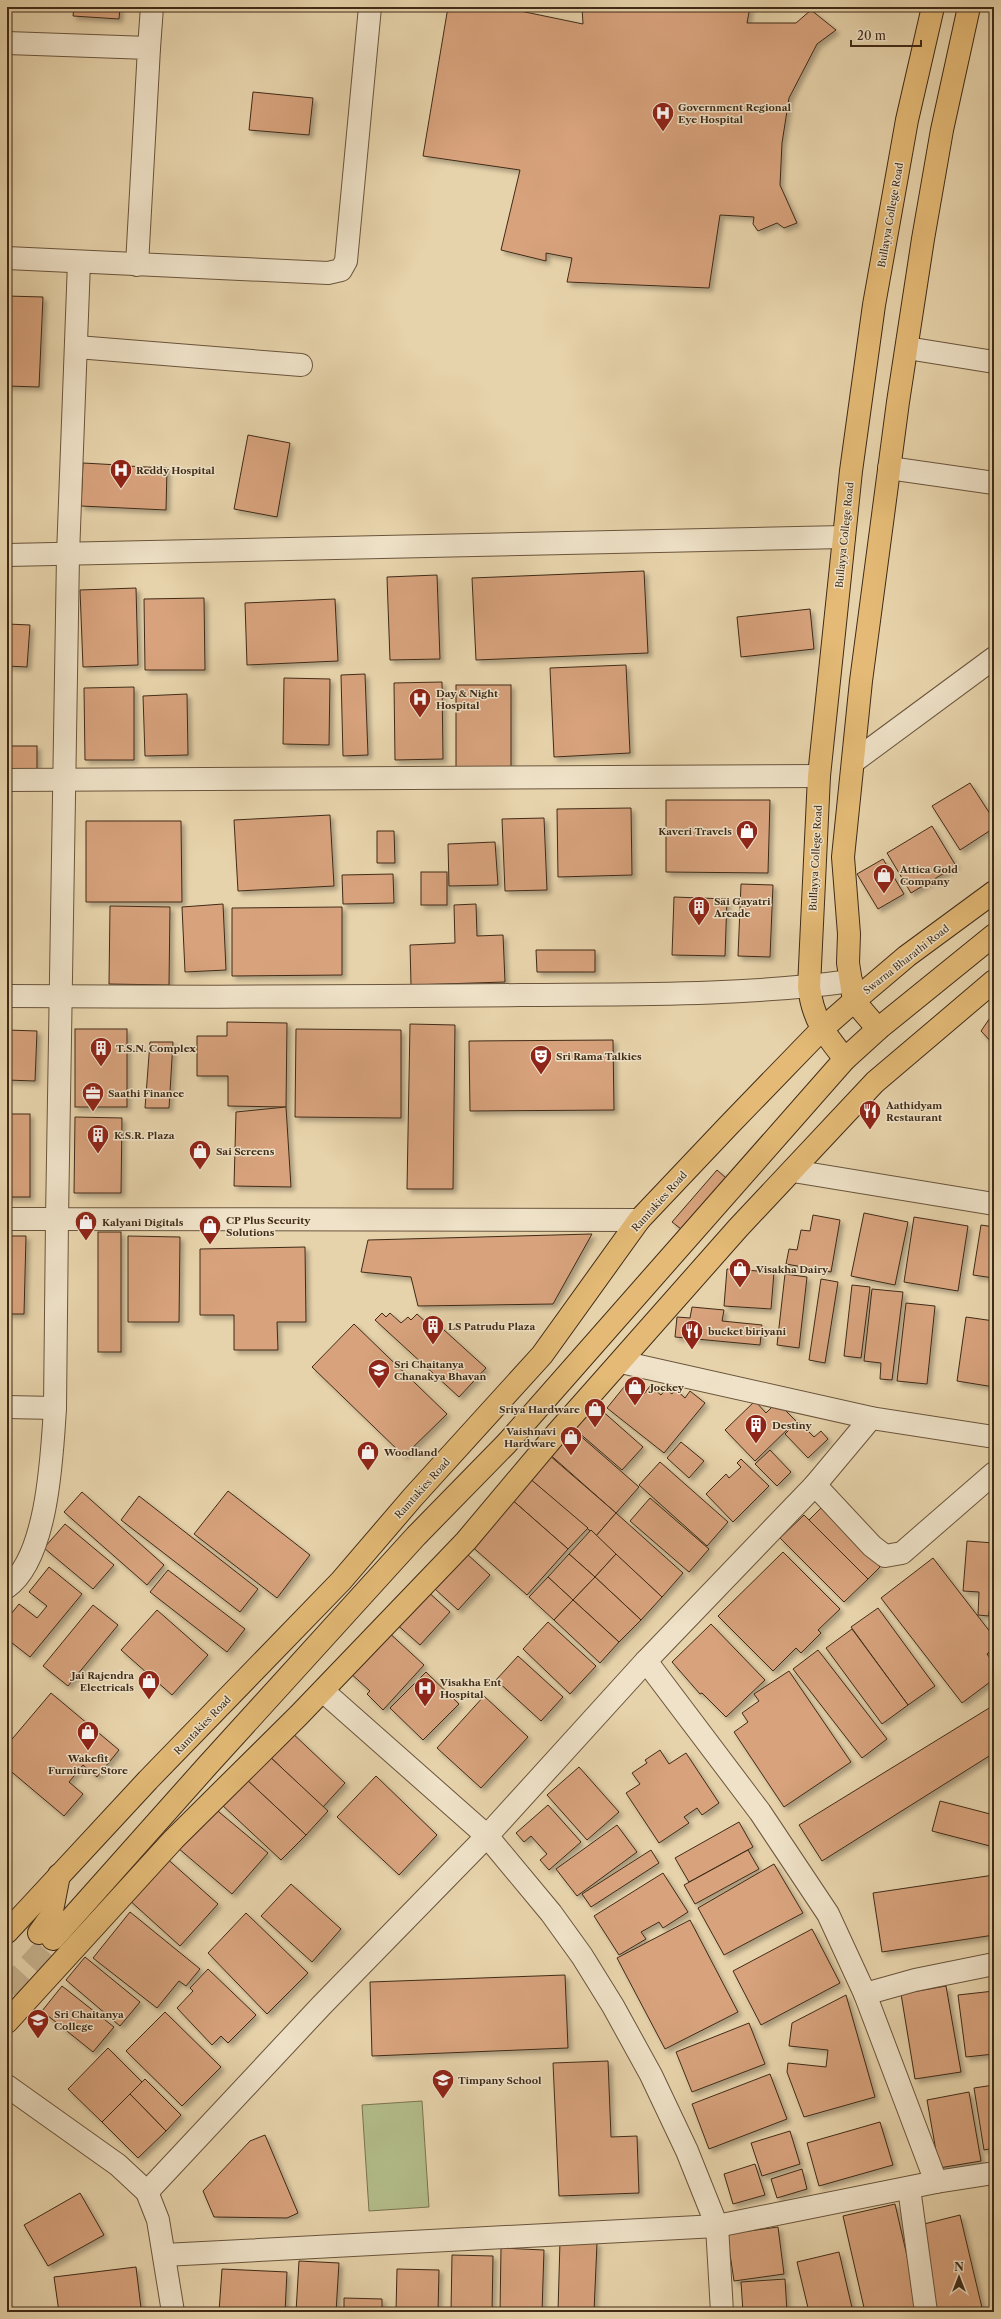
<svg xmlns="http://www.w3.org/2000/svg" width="1001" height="2319" font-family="'Libre Caslon Text',serif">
<defs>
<filter id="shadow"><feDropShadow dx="3.5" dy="3.5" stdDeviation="2" flood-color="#0004"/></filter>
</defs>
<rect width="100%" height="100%" fill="#e7d3ab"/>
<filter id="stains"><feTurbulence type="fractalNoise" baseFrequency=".005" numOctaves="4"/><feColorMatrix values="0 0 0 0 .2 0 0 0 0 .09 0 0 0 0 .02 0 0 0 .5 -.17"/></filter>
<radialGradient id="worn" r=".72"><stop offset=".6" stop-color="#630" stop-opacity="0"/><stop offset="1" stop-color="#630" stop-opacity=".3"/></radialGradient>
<path fill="#b3bd8b" stroke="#7a7451" d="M422,2101l7,106 -60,4 -7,-106z"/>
<g fill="#d7a27c" stroke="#402b17" filter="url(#shadow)">
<path d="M74,7h46l-1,12 -46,-3z"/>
<path d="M448,7h53l82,17 -1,-17h168l-3,16h49l15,-13 25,20 -19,14 -28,54 -7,45 -2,42 17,38 -13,5 -7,-5 -19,8 -5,-7 1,-7 -34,-2 -11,73 -142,-6 5,-24 -26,-5v8l-45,-11 19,-80 -97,-14z"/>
<path d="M253,92l60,6 -4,37 -60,-5z"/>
<path d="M7,296l36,1 -4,90 -32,-1z"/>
<path d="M248,435l42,8 -13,74 -43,-8z"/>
<path d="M83,463l36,2 -1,15 9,1v-15l40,2 -1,42 -85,-4z"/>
<path d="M644,571l4,82 -172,7 -4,-82z"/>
<path d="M437,575l3,84 -50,1 -3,-83z"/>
<path d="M136,588l2,77 -55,2 -3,-77z"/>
<path d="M204,598l1,72h-60l-1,-71z"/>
<path d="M335,599l3,62 -91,4 -2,-62z"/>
<path d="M810,609l4,40 -73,8 -4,-40z"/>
<path d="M7,624l23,1 -3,42 -20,-1z"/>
<path d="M626,665l4,88 -76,4 -4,-89z"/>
<path d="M365,674l3,81 -25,1 -2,-81z"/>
<path d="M284,678l46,1 -1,66 -46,-1z"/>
<path d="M442,682l1,77 -48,1 -1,-77z"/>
<rect x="456" y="685" width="55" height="83"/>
<path d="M134,687v73h-49l-1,-72z"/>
<path d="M187,694l1,61 -43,1 -2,-60z"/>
<rect x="7" y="746" width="30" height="25"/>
<path d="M970,783l24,37v8l-34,22 -28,-44z"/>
<path d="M666,800h104l-2,73 -102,-1z"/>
<path d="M631,808l1,67 -74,2 -1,-68z"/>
<path d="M330,815l4,71 -96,5 -4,-71z"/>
<path d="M544,818l3,72 -42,1 -3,-72z"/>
<path d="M86,821h95l1,81h-96z"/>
<path d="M932,826l24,40 -45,27 -24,-40z"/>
<path d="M377,831h17l1,32h-18z"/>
<path d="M495,842l3,43 -49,1 -1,-42z"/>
<path d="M883,859l21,35 -26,15 -21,-35z"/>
<rect x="421" y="872" width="26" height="33"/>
<path d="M393,874l1,29 -51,1 -1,-29z"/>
<path d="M741,884l32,1 -3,72 -32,-1z"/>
<path d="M674,897l53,2 -2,57 -53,-1z"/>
<path d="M223,904l3,66 -41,2 -3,-65z"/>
<path d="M476,904l1,32 26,-1 2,47 -94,3 -1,-40 45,-2 -1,-38z"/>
<path d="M110,906l60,1 -1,78 -60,-1z"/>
<path d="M342,907v68l-110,1v-68z"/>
<path d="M536,950h59v22h-58z"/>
<path d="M994,1012v33l-13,-14z"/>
<path d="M227,1022l60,1 -1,84 -58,-1v-30h-31v-40h30z"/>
<path d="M410,1024l45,1 -2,164h-46z"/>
<rect x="75" y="1029" width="52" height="78"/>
<path d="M296,1029l105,1v88l-106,-1z"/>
<path d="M7,1030l30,1 -2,50 -28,-1z"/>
<path d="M613,1040l1,70 -144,1 -1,-70z"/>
<path d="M150,1042h23l-4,66h-24z"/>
<path d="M286,1107l5,80 -57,-1 2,-74z"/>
<rect x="7" y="1114" width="23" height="83"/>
<path d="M75,1117l47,1 -1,75h-47z"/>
<path d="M717,1170l9,8 -45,51 -9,-7z"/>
<path d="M864,1213l44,9 -13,63 -44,-9z"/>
<path d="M813,1215l27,5 -9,52 -45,-8 3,-15 8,1 4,-20 9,1z"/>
<path d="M914,1217l54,9 -10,65 -54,-9z"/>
<path d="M981,1225l13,2v51l-21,-3z"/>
<rect x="98" y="1232" width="23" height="120"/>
<path d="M592,1234l-39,70 -135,2 -7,-29 -50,-5 7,-32z"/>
<path d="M7,1236h19l-2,78h-17z"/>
<path d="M128,1236l52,1 -1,85h-51z"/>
<path d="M305,1247l1,75h-29l1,28h-44v-35h-34v-66z"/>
<path d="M727,1269l47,3 -3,37 -47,-3z"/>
<path d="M785,1274l22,3 -8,71 -22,-3z"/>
<path d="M821,1279l17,3 -13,81 -16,-3z"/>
<path d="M852,1285l18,2 -9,71 -17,-2z"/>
<path d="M872,1289l31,3 -11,88 -12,-1 1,-16 -17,-2z"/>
<path d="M906,1303l29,3 -8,78 -30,-3z"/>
<path d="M692,1307l32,3 -2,11 40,4 -2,20 -85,-8 2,-20 13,1z"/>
<path d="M382,1313l4,4 4,-4 11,10 7,-6 3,3 6,-6 12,11 4,-5 53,48 -27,29 -84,-77z"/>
<path d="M966,1317l28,4v66l-37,-6z"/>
<path d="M354,1324l93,90 -43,42 -92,-89z"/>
<path d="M628,1382l16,12 6,-8 11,9 5,-6 6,5 3,-5 10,9 5,-7 15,12 -41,50 -57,-45z"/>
<path d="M591,1401l52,46 -21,23 -52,-45z"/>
<path d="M755,1401l11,12 11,-11 19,19 -41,40 -30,-31z"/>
<path d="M798,1421l16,16 7,-6 7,8 -20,19 -23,-24z"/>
<path d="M569,1426l70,61 -23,26 -70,-62z"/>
<path d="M681,1442l23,19 -15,17 -22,-20z"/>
<path d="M770,1450l21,22 -14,14 -22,-22z"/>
<path d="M549,1455l67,58 -20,23 -68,-59z"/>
<path d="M741,1459l28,27 -36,36 -27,-28 20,-20 3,4 12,-11 -4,-4z"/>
<path d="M660,1462l68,60 -21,24 -68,-61z"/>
<path d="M528,1477l60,51 -20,21 -58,-51z"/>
<path d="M228,1491l82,64 -33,43 -83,-64z"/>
<path d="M82,1492l82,73 -17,20 -83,-73z"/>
<path d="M139,1496l119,93 -18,23 -119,-92z"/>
<path d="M510,1498l58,51 -41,46 -58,-51z"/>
<path d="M650,1498l59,51 -20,23 -59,-51z"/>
<path d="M821,1508l59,59 -12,12 -59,-59z"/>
<path d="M616,1513l67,60 -21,24 -66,-61z"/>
<path d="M804,1515l64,64 -24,23 -64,-64z"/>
<path d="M65,1524l49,41 -21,24 -49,-41z"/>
<path d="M591,1530l25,24 -21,23 -26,-23z"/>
<path d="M967,1541l27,2 -5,73 -11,-1 1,-23 -16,-1z"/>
<path d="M994,1548v69l-5,-1z"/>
<path d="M783,1552l57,57 -22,21 3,3 -20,20 -5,-5 -23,23 -55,-55z"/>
<path d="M467,1554l23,21 -32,35 -23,-21z"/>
<path d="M569,1554l26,23 -22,23 -25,-23z"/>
<path d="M616,1554l46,43 -21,23 -46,-43z"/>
<path d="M933,1558l61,79v11l-7,6 7,10v15l-32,24 -81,-105z"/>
<path d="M49,1567l33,27 -52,63 -23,-18v-20l12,-15 18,14 10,-12 -18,-14z"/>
<path d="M168,1570l77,59 -18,23 -77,-60z"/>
<path d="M548,1577l25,23 -19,20 -25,-23z"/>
<path d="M595,1577l46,43 -22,22 -46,-42z"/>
<path d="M425,1589l25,23 -30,33 -26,-23z"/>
<path d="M573,1600l46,42 -19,21 -46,-43z"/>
<path d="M93,1605l25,20 -50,61 -25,-20z"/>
<path d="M878,1608l57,78 -27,19 -57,-78z"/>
<path d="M157,1610l51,45 -36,40 -51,-45z"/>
<path d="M548,1622l48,44 -26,28 -47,-45z"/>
<path d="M711,1624l54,56 -39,37 -24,-24 -2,1 -28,-32z"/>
<path d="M852,1629l56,76 -26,19 -56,-76z"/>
<path d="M386,1630l38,35 -41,45 -16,-16 3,-3 -22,-20z"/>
<path d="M818,1650l69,89 -25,19 -69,-89z"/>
<path d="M518,1656l45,41 -22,24 -45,-41z"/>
<path d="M789,1671l62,91 -67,45 -50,-75 14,-10 -6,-9 17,-12 -5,-7z"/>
<path d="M426,1672l33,32 -36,36 -33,-32z"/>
<path d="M51,1693l68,57 -22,27 -14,-12 -14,17 14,12 -19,22 -57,-48v-23z"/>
<path d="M484,1696l44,41 -47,51 -44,-40z"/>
<path d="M994,1705v48l-172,108 -23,-36z"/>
<path d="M289,1730l56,53 -22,24 -56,-53z"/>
<path d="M660,1750l9,14 17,-11 33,50 -17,12 -5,-7 -13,9 5,6 -30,20 -33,-50 14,-9 -8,-11 15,-10 -2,-3z"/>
<path d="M269,1756l59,55 -22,24 -59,-55z"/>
<path d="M579,1767l40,45 -32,28 -40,-45z"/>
<path d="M376,1776l61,59 -38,40 -62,-58z"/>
<path d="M245,1778l61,57 -25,25 -60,-56z"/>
<path d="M940,1801l54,14v32l-62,-16z"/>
<path d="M548,1805l33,37 -32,28 -9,-10 7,-6 -16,-18 -7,6 -8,-9z"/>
<path d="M213,1807l55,46 -36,41 -54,-46z"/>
<path d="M739,1822l14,25 -64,35 -14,-24z"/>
<path d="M617,1825l20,27 -60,44 -21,-27z"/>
<path d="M651,1850l8,13 -68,44 -9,-13z"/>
<path d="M748,1850l11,19 -64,35 -11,-19z"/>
<path d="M164,1856l54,48 -38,42 -53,-48z"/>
<path d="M774,1864l29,49 -79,42 -26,-47z"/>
<path d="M663,1873l25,39 -25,16 -4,-6 -18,10 5,7 -27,16 -25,-39z"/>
<path d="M994,1875v60l-112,17 -9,-59z"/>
<path d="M291,1884l50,45 -29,33 -51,-46z"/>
<path d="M130,1912l70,57 -14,17 -7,-5 -22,27 -64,-50z"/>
<path d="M246,1913l62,60 -41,41 -59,-61z"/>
<path d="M690,1920l48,92 -73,37 -48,-91z"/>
<path d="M812,1929l28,54 -79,42 -28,-54z"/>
<path d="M85,1957l55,45 -20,24 -54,-46z"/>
<path d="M208,1969l48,46 -28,28 -7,-7 -9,9 -35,-37 16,-17 -3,-3z"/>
<path d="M565,1975l3,73 -196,8 -2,-74z"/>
<path d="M62,1986l52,41 -21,25 -51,-41z"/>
<path d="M946,1986l15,86 -46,7 -14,-85z"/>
<path d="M994,1991v63l-28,3 -8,-62z"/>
<path d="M846,1995l29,102 -71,20 -17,-45 1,-9 38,4 2,-17 -39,-4 3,-23z"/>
<path d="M165,2012l56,55 -39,39 -56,-55z"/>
<path d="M749,2023l16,41 -73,28 -16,-40z"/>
<path d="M108,2048l34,34 -40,40 -34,-33z"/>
<path d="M608,2061l3,76 26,-1 2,57 -80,3 -6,-133z"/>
<path d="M770,2074l17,45 -78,30 -17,-45z"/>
<path d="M145,2079l36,36 -15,16 -36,-37z"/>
<path d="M994,2085v63l-10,2 -10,-62z"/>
<path d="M969,2092l12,69 -42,7 -12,-68z"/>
<path d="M130,2094l36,37 -28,27 -36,-36z"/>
<path d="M880,2122l13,43 -74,21 -12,-43z"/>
<path d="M790,2131l10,33 -38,12 -11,-33z"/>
<path d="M265,2135l33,78 -11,5 -73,-1 -11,-26 47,-50z"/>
<path d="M755,2164l10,31 -32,9 -9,-30z"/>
<path d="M802,2169l5,20 -30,9 -6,-19z"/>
<path d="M80,2193l24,42 -56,31 -24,-41z"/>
<path d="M895,2204l25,108h-55l-22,-96z"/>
<path d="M960,2215l23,97h-47l-20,-86z"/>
<path d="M778,2227l6,47 -50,7 -7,-47z"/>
<path d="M560,2241l37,2 -3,69h-36z"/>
<path d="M501,2248l43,2 -2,62h-42z"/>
<path d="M839,2252l14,60h-44l-12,-50z"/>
<path d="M452,2255l41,1 -1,56h-41z"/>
<path d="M299,2261l40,2 -3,49h-40z"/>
<path d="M136,2267l5,41 -31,4h-51l-5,-35z"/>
<path d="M222,2269l65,3 -2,40h-66z"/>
<path d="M397,2269l42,1 -1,42h-42z"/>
<path d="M785,2279l2,33h-44l-2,-30z"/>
<path d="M344,2298l38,1v13h-38z"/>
</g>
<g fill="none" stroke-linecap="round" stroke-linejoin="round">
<path stroke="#c6b18d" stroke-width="22" stroke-dasharray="22 11" stroke-linecap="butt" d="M7,1989l46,-50"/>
<g stroke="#6a553c" stroke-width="24">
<g id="minor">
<path d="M7,43l142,5 -12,217"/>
<path d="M149,48l3,-41"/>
<path d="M7,258l321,15 13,-3 5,-9 24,-254"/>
<path d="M79,262l-11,293 -11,664 582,1"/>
<path d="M77,347l224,18"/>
<path d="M907,348l87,14"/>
<path d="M889,468l105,15"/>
<path d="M7,555l837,-18"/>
<path d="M853,762l141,-104"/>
<path d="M7,780l812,-4"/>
<path d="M7,996c171,1 342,1 514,-1 110,-1 221,1 330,-14"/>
<path d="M793,1171l201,33"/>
<path d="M7,1219h50l-2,189 -48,-1"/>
<path d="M621,1362l250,56 123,19"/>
<path d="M815,1485l57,61 13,10 17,-3 92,-80"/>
<path d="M7,1587c41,-29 45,-133 48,-179"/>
<path d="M646,1661l114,151 68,102 37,80 71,188"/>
<path d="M323,1691l164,145 64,77 31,43 31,50 38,69 36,76 30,75 5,86"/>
<path d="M865,1994l50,-14 79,-16"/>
<path d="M7,2086l111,79 29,27 11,28 15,92"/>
<path d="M909,2188l17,124"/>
<path d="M147,2192l174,-186 166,-170 159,-175 169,-176 56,-67"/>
<path d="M164,2255l553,-29 219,-44 58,-9"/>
</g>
</g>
<g stroke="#402b17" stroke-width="24">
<g id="major">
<path d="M878,1029l-24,-28 -6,-38 1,-29 -6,-77 18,-176 37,-279 25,-163 19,-109 27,-123"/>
<path d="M845,1059c-20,-25 -32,-39 -36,-72l10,-211 32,-305 23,-166 33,-185 26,-113"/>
<path d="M7,1932l141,-152 193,-199 72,-84 129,-142 97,-135 90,-95 92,-95 33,-29 53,-45 87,-64"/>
<path d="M39,1933l12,-17 8,-41"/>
<path d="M53,1939l154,-173 209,-230 91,-93 338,-384 33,-30 116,-94"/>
<path d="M7,2022l167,-183 125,-124 167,-174 90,-107 182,-206 137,-146 119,-101"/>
</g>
</g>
<use href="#minor" stroke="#efe2c8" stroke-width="22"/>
<use href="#major" stroke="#e4ba76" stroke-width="22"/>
</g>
<defs>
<g id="hospital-pin" transform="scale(1.15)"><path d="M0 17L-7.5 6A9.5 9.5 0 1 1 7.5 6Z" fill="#8f2418" stroke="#efe2c8"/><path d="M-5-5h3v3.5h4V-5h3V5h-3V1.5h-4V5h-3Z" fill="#fff"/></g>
<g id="shop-pin" transform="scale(1.15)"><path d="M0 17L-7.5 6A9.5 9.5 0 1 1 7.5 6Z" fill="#8f2418" stroke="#efe2c8"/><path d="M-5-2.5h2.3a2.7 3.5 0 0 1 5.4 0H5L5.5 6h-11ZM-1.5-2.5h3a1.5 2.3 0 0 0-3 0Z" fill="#fff"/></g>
<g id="building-pin" transform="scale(1.15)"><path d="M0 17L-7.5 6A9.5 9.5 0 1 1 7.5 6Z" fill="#8f2418" stroke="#efe2c8"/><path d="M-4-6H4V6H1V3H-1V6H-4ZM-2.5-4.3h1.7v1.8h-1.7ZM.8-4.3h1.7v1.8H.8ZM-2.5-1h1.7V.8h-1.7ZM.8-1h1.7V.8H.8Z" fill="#fff"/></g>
<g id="theatre-pin" transform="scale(1.15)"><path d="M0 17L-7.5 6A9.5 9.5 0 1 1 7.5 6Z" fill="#8f2418" stroke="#efe2c8"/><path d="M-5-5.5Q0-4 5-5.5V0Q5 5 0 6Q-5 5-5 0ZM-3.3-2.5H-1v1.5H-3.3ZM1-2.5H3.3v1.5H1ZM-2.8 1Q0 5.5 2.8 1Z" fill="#fff"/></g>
<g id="office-pin" transform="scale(1.15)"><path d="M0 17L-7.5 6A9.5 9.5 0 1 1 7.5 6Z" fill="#8f2418" stroke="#efe2c8"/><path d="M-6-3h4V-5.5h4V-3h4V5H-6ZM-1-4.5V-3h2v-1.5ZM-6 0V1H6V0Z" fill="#fff"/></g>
<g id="restaurant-pin" transform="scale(1.15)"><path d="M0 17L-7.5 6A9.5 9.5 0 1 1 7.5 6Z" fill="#8f2418" stroke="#efe2c8"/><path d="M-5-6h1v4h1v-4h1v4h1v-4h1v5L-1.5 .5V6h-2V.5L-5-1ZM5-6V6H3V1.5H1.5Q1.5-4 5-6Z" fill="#fff"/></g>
<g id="university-pin" transform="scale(1.15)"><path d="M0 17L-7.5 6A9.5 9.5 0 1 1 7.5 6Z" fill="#8f2418" stroke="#efe2c8"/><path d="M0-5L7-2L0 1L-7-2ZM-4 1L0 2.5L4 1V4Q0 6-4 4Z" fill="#fff"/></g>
<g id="school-pin" transform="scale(1.15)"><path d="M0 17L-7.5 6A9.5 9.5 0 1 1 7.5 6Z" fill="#8f2418" stroke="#efe2c8"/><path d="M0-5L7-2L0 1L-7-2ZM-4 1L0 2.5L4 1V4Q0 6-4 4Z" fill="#fff"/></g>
</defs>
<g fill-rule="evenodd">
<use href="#hospital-pin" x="663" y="113"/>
<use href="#hospital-pin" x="121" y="470"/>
<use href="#hospital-pin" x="420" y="699"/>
<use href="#shop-pin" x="747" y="831"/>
<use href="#shop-pin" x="884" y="875"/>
<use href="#building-pin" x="699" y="907"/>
<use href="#building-pin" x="101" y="1048"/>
<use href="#theatre-pin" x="541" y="1056"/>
<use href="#office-pin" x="93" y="1093"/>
<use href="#restaurant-pin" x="870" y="1111"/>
<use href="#building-pin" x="98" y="1135"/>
<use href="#shop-pin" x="200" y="1151"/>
<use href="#shop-pin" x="86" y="1222"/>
<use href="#shop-pin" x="210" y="1226"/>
<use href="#shop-pin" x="740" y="1269"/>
<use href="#building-pin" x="433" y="1326"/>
<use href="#restaurant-pin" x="692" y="1331"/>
<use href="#university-pin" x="379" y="1370"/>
<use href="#shop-pin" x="635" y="1387"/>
<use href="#shop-pin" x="595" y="1409"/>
<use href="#building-pin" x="756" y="1425"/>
<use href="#shop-pin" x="571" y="1437"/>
<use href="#shop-pin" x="368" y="1452"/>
<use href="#shop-pin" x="149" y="1681"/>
<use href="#hospital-pin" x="425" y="1688"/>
<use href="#shop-pin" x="88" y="1732"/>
<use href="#university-pin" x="38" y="2020"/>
<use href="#school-pin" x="443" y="2080"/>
</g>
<g text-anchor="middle" stroke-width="3" stroke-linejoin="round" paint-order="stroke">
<g font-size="10" font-weight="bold" fill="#402b17" stroke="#efe2c8" text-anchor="start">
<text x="678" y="111">Government Regional<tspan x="678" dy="12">Eye Hospital</tspan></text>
<text x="136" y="474">Reddy Hospital</text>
<text x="436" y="697">Day &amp; Night<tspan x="436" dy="12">Hospital</tspan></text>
<text x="732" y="835" text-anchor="end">Kaveri Travels</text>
<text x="900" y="873">Attica Gold<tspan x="900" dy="12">Company</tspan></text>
<text x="714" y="905">Sai Gayatri<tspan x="714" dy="12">Arcade</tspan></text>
<text x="116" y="1052">T.S.N. Complex</text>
<text x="556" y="1060">Sri Rama Talkies</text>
<text x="108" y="1097">Saathi Finance</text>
<text x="886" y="1109">Aathidyam<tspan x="886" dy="12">Restaurant</tspan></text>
<text x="114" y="1139">K.S.R. Plaza</text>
<text x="216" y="1155">Sai Screens</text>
<text x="226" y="1224">CP Plus Security<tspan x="226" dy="12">Solutions</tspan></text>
<text x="102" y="1226">Kalyani Digitals</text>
<text x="756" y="1273">Visakha Dairy</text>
<text x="448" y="1330">LS Patrudu Plaza</text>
<text x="708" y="1335">bucket biriyani</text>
<text x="394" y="1368">Sri Chaitanya<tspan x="394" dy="12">Chanakya Bhavan</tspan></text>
<text x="650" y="1391">Jockey</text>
<text x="580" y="1413" text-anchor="end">Sriya Hardware</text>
<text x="772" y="1429">Destiny</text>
<text x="556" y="1435" text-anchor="end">Vaishnavi<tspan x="556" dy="12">Hardware</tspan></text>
<text x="384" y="1456">Woodland</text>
<text x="134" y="1679" text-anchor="end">Jai Rajendra<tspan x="134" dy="12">Electricals</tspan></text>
<text x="440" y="1686">Visakha Ent<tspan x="440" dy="12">Hospital</tspan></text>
<text x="88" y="1762" text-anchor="middle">Wakefit<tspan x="88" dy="12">Furniture Store</tspan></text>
<text x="54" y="2018">Sri Chaitanya<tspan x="54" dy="12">College</tspan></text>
<text x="458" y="2084">Timpany School</text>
</g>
<g font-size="10" fill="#402b17" stroke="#efe2c8">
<text transform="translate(890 215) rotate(-80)" y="4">Bullayya College Road</text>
<text transform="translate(844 535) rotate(-84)" y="4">Bullayya College Road</text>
<text transform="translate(815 858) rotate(-87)" y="4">Bullayya College Road</text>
<text transform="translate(906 959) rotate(-38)" y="4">Swarna Bharathi Road</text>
<text transform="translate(659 1201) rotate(-48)" y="4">Ramtakies Road</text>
<text transform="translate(422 1488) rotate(-48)" y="4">Ramtakies Road</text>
<text transform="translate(202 1725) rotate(-46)" y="4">Ramtakies Road</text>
</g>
</g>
<rect width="1001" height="2319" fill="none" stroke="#e7d3ab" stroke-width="24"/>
<rect x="8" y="8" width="985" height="2303" fill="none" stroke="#402b17" stroke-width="2"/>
<rect x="12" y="12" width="977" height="2295" fill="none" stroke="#402b17"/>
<g transform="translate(959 2277)" stroke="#efe2c8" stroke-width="3" paint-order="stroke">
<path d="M0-3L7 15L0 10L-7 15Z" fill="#402b17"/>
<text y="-6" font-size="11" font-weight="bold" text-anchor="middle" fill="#402b17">N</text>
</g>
<path d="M851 40v6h70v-6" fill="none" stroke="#402b17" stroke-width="2"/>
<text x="857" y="40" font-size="12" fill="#402b17" stroke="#efe2c8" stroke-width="3" paint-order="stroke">20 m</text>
<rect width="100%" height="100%" filter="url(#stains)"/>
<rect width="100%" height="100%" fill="url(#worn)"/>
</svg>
